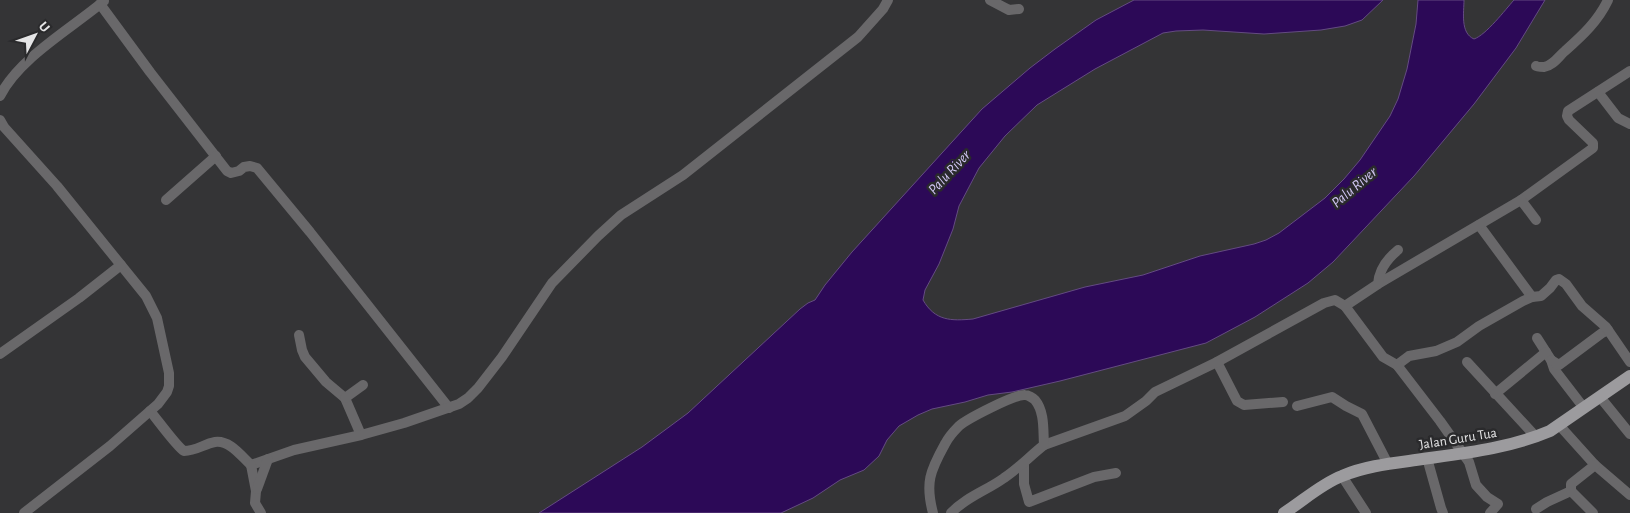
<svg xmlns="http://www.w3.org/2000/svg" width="1630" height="513" font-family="'Alegreya Sans',sans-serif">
<rect width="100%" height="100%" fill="#343436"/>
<path fill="#2c0957" stroke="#644b82" d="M1134,0h249l-21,20 -17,6 -24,4 -57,4 -61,-4 -27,1 -13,2 -68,36 -58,36 -32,31 -26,32 -20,38 -6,23 -14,35 -14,26 -2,10c12,21 28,21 50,19l112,-32 58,-12 57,-19 54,-12 12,-4 13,-7 46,-35 19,-19 16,-19 30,-44 8,-17 9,-30 9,-45 2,-24h46c0,12 -4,33 10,39 12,-4 31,-29 40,-39h31l-29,48 -42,56 -60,72 -81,86 -25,21 -53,34 -49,26 -146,38 -48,11 -24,3 -23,7 -33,7 -14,6 -19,11 -12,14 -8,16 -15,14 -24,10 -27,18 -32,15h-242l103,-66 46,-34 112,-104 8,-6 7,-3 10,-15 27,-33 130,-143 48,-41 25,-19 41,-29z"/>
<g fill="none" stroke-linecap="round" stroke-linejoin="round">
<g stroke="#69686a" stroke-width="10">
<path d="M990,0l19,10 10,-1"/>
<path d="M100,4l50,68 77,99 4,2 8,-2 5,-4 6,-1 7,2 53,64 139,176"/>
<path d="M1536,66c1,1 7,1 8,1 9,-1 15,-11 21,-16 18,-16 33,-30 43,-51"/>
<path d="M1598,92l20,26 12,6"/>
<path d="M0,96c19,-38 72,-68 104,-95"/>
<path d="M0,120l4,7 53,59 89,110 11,22 12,55v13l-2,6 -9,12 -48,42 -86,67"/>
<path d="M166,200l50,-44"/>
<path d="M1521,200l72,-52v-5l-24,-23 -2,-4 1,-5 62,-40"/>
<path d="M1479,225l53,72"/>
<path d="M1378,284l143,-84 15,20"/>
<path d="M1345,306l33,-22c1,-15 9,-25 20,-34"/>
<path d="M299,335l3,15 3,7 21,25 19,16 16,37"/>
<path d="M1537,338l14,22 3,9 30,39"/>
<path d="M0,354l79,-56 42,-33"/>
<path d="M1551,360l8,5 43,-32 6,-3"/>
<path d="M1217,362l20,39 7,4 39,-3"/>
<path d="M1467,362l69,75"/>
<path d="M1397,365l12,-9 27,-5 21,-9 22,-16 44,-25 9,-4 9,-1 9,-8 6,-8 3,-1 7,5 16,22 24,21 24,35"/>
<path d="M1495,394l51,-42"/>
<path d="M1600,397l30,37"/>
<path d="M345,398l18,-13"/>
<path d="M1297,406l35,-9 14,9 16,8 26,50"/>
<path d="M150,411c7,8 27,36 34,40 12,0 20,-7 31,-9 15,-2 26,14 36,23l43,-15 67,-15 43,-12 55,-19 9,-6 10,-10 24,-31 50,-74 46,-47 23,-21 62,-40 175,-138 25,-28 5,-9"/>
<path d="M1559,425l36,40 35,30"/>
<path d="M1044,445l81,-29 21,-15 9,-9 62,-30 107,-59 11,-3 10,6 38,51 14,8 43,56 29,41 7,23 11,12 11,7 -8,9"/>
<path d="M1427,458l14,50 2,5"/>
<path d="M1024,463v21l5,18 65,-25 22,-4"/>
<path d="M251,465l5,26 -1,12 6,10"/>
<path d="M1342,476l24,37"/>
<path d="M257,489l11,-30"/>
<path d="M1536,509l11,-7 24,-11"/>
<path d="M933,513c-8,-30 -3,-42 12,-69 3,-6 9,-13 14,-18 8,-7 56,-32 66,-31 3,0 8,3 10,5 10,12 8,31 9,45 -14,11 -25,23 -40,33 -18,13 -38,19 -53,35"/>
<path d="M1593,513l-22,-22v-7l24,-19"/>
</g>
<path stroke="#9c9b9e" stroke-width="12" d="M1284,513c19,-12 37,-29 58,-37 21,-9 44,-12 67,-15 47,-7 96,-11 141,-30l80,-55"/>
</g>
<g text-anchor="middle" stroke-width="5" stroke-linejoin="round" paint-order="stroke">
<g font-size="14" fill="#e5e5e6" stroke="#2a2a2c">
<text transform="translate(1458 438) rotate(-9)" y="5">Jalan Guru Tua</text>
</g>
<g font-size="15" font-style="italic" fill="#d2c7f4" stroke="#2a2a2c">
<text transform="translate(949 172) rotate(-47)" y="5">Palu River</text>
<text transform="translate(1354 187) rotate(-40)" y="5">Palu River</text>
</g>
</g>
<g transform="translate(35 35) rotate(49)" stroke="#2a2a2c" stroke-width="4" paint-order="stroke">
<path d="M0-4L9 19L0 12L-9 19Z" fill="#e5e5e6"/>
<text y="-8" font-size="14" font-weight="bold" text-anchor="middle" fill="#e5e5e6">U</text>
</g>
</svg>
